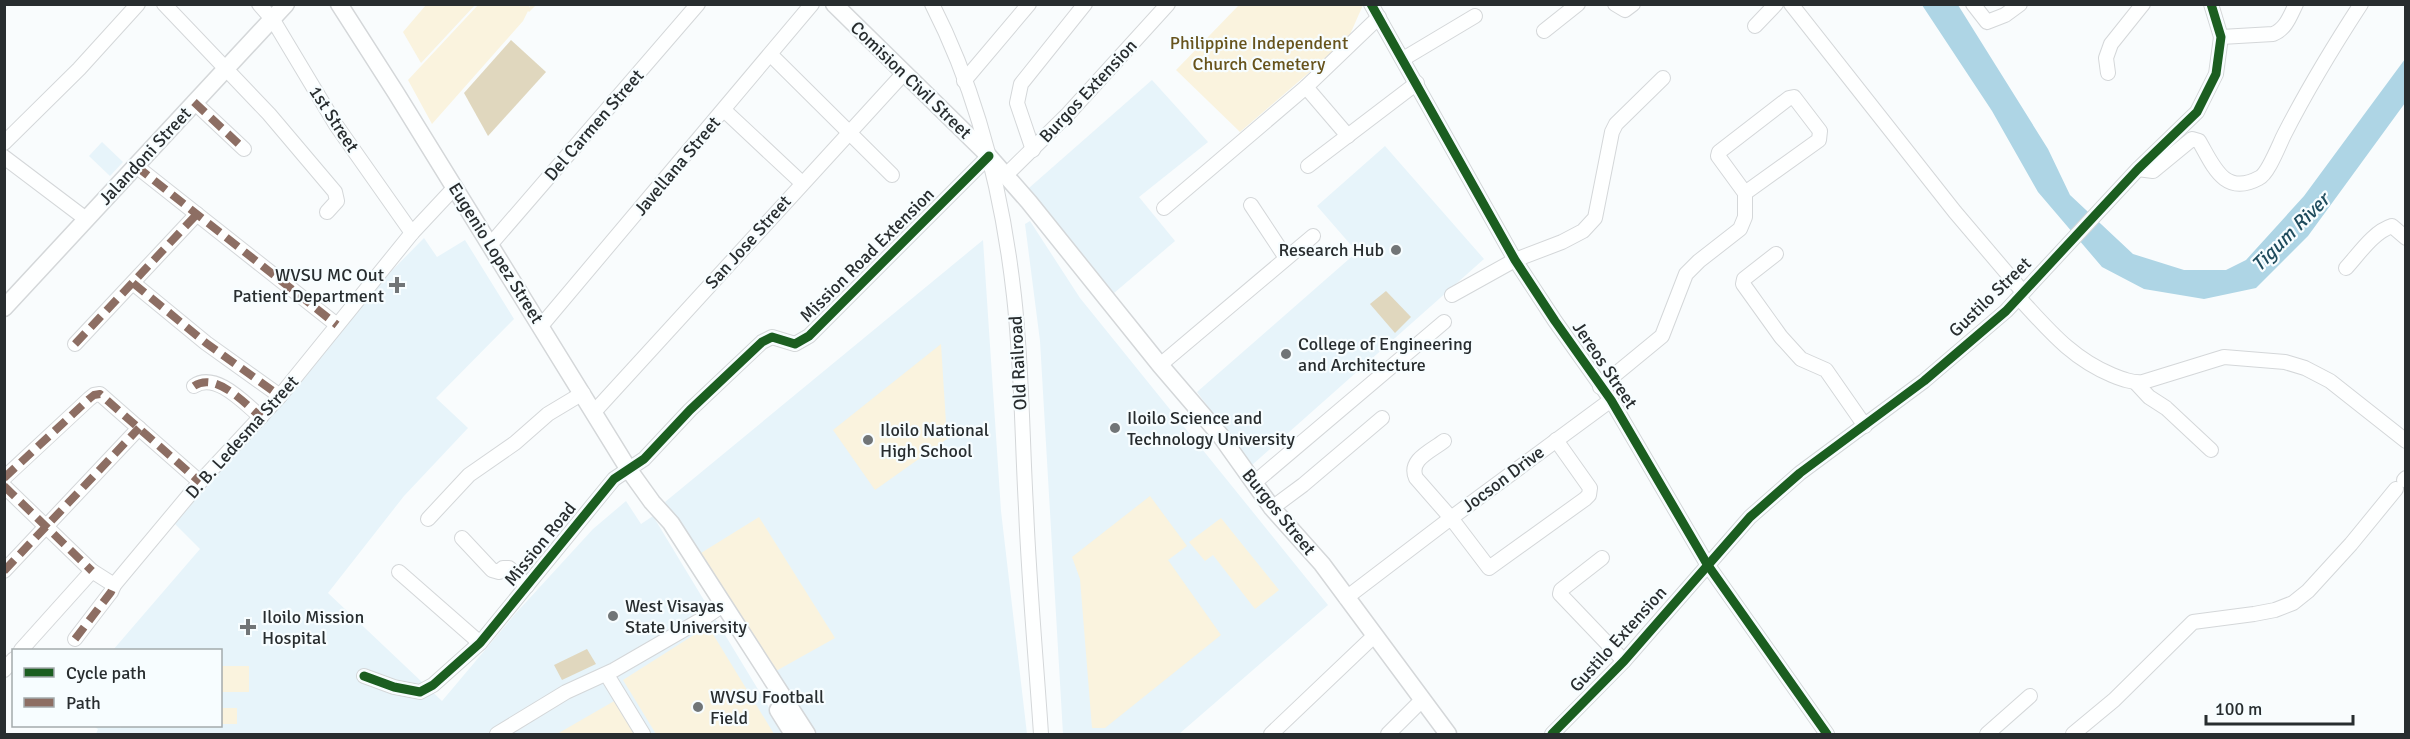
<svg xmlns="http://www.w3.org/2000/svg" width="2410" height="739" font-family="Signika,sans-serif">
<rect width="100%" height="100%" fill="#f9fcfd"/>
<g fill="#e7f4fa">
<path d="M1152,80l56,62 -69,55 36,44 -61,52 -85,-105z"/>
<path d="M102,142l21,20 -13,14 -21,-20z"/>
<path d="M1385,146l99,113 -232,206 -55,-73 160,-140 -40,-46z"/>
<path d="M1030,221l50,77 248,307 -149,129h-116l-23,-393 -15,-117z"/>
<path d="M424,238l13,19 28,-17 49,79 -78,79 32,30 -64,68 -76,97 114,108 74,-88 77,-84 33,-28 15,23 12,-8 132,218h-689l2,-5 -5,-3h26l2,2v-2h99v-76h-107l87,-101 -25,-25 177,-213z"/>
<path d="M983,240l18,271 26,223h-212l-150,-232z"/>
</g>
<g fill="#faf3de">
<path d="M426,5h49l-54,58 -18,-31z"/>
<path d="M478,5h51v3l1,-3h6l-7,7 -1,-1 -5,10 -91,103 -24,-44z"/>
<path d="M1239,5h124l-15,34 -108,93 -64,-62z"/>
<path d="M941,344l6,95 -72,51 -42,-60z"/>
<path d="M1150,496l37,50 -19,14 53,75 -116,93h-13l-12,-149 -8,-22z"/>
<path d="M759,517l76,121 -59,33 -75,-118z"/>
<path d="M1221,518l58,72 -24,19 -42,-54 -8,6 -16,-19z"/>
<path d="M708,626l66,108h-118l-33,-54z"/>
<rect x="221" y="666" width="28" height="26"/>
<path d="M616,700l20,34h-79z"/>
<path d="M220,708h17v16h-16z"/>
</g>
<g fill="#e0d7be">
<path d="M511,40l35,32 -58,64 -24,-43z"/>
<path d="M1386,291l25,26 -16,16 -25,-29z"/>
<path d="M587,649l9,15 -34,16 -8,-15z"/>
</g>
<path fill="#aed5e5" d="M1922,5h36l90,144 22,46 63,59 51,16h42l20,-10 58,-64 101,-137v44l-97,133 -52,52 -52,11 -60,-10 -42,-22 -64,-75 -46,-81z"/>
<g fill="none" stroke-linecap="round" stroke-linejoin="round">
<g stroke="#d4d7d9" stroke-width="16">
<g id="minor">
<path d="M164,4l105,110 66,78 2,9 -10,11"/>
<path d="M259,4l14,16 63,105 76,108"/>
<path d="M932,4c46,90 71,193 82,292 8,70 8,142 12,212 3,76 10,151 15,226"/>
<path d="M1371,4l144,256 40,61 56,79 96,164 120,170"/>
<path d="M1615,4l10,6 8,-6"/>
<path d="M1791,4l164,208 68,80"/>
<path d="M1973,4l14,18 18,-7 15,-11"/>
<path d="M1755,26l21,-22"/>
<path d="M1544,31l34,-27"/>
<path d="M2221,37l52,-3c13,-5 17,-18 23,-30"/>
<path d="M771,55l121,120"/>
<path d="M1403,59l72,-43"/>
<path d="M2108,73l-2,-15 5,-14 32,-40"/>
<path d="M964,81l65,-77"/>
<path d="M1306,87l42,49"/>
<path d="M194,102l50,47"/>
<path d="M724,110l78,73"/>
<path d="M4,143l75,-74 59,-65"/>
<path d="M1033,150l-16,-47 4,-19 64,-80"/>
<path d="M4,157l82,62"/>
<path d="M136,166l201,159"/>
<path d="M1308,166l109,-83"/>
<path d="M2138,169l15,2 39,-32 7,2c14,24 25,56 60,37 9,-4 20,-33 25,-43 23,-45 49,-88 77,-131"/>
<path d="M1006,175l62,-61 100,-110"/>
<path d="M1251,205l35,53"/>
<path d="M1164,208l142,-121 73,-70"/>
<path d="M490,245l208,-241"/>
<path d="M1776,254l-32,25 -1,5 38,53 20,22 25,11 39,56"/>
<path d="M2346,268c13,-14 27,-36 46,-42l14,12"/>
<path d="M133,283l73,60 74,53"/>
<path d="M1452,295l63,-35 47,-18 21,-11 12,-13 17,-86 4,-8 47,-46"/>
<path d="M2019,298c29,31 52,60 93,77 10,4 20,8 31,7l81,-25 61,5 20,6 25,13 76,60"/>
<path d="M541,326l271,-322"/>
<path d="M75,344l122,-130"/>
<path d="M1160,365l153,-129"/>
<path d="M2136,383l13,14 17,11 45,42"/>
<path d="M194,386c22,-15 51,18 67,31"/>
<path d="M1600,387l62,-51 24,-62 13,-13 41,-32 5,-12v-24l-27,-37 1,-4 70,-54 5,-1 26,34 -1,9 -74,53"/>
<path d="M594,412l310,-339"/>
<path d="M1444,441c-13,10 -36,19 -28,37l35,40 160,-118"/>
<path d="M4,478l85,-79 5,-4 6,-1 100,88"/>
<path d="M2404,480l2,-2"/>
<path d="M1254,483l190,-161"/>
<path d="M4,486l88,85 22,14"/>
<path d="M1272,508l31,-23 79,-67"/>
<path d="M428,519l41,-44 46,-32 33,-29 35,-21"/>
<path d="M462,538l30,32 7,2 4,-4h6l18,18"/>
<path d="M1602,558l-41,32 -1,4 64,67"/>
<path d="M4,571l135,-143"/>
<path d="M399,572l81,71"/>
<path d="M114,585l86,-103 80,-86 132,-163 43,-46"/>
<path d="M1346,598l105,-80 38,50 96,-69 4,-4 1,-7 -34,-48"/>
<path d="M75,639l36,-47 3,-7"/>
<path d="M21,650l71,-79"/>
<path d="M4,670l10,-11"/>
<path d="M607,675l36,59"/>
<path d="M364,676l30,11 26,5 13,-7 47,-42 134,-164 30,-20 46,-49 72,-68 10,-5 23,7 14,-8 180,-180"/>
<path d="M497,734l69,-42 48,-22 90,-52 19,-13"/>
<path d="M1271,734l103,-98"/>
<path d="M1388,734l34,-34"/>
<path d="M1552,734l72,-73 126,-144 50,-44 124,-92 82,-70 132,-142 59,-57 19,-38 5,-37 -10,-33"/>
<path d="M1987,734l43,-38"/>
<path d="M2073,734l41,-34 79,-78 61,-8 21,-4 18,-7 15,-12 43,-47 45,-55"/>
</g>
</g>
<g stroke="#d4d7d9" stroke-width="19">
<g id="major">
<path d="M339,4l57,89 233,377 23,32 19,21 136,211"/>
<path d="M834,4l151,148 44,50 131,163 60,70 52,73 50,56 126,170"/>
<path d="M4,308l282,-304"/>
<path d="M778,710l15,24"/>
</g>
</g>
<use href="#minor" stroke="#feffff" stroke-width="14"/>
<use href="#major" stroke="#feffff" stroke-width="16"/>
<g stroke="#8d6e63" stroke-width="8" stroke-dasharray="15 8" stroke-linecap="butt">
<path d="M194,102l50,47"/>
<path d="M136,166l201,159"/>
<path d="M133,283l73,60 74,53"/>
<path d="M75,344l122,-130"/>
<path d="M194,386c22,-15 51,18 67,31"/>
<path d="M4,478l85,-79 5,-4 6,-1 100,88"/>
<path d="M4,486l88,85"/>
<path d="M4,571l135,-143"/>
<path d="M75,639l36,-47 3,-7"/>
</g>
<g stroke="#f7fdff" stroke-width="13">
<g id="cycleway">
<path d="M1371,4l144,256 40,61 56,79 96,164 120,170"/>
<path d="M364,676l30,11 26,5 13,-7 47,-42 134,-164 30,-20 46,-49 72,-68 10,-5 23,7 14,-8 180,-180"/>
<path d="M1552,734l72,-73 126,-144 50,-44 124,-92 82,-70 132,-142 59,-57 19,-38 5,-37 -10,-33"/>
</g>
</g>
<use href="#cycleway" stroke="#1b5e20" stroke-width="9"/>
</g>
<g fill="#717577" stroke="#f7fdff" stroke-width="2">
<circle cx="1396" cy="250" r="6"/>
<path d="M394 276h6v6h6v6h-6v6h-6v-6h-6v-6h6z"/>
<circle cx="1286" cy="354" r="6"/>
<circle cx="1115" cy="428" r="6"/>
<circle cx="868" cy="440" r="6"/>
<circle cx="613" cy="616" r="6"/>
<path d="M245 618h6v6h6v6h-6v6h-6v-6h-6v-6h6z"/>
<circle cx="698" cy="707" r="6"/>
</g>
<g text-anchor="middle" stroke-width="4.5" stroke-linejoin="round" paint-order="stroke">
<g font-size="18" fill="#67531c" stroke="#f7fdff">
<text x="1259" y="49">Philippine Independent<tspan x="1259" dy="21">Church Cemetery</tspan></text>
</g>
<g font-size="18" fill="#282d2f" stroke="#f7fdff">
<text transform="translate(911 80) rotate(44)" y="6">Comision Civil Street</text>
<text transform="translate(1088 91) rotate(-47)" y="6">Burgos Extension</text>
<text transform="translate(334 119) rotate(57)" y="6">1st Street</text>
<text transform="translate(594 125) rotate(-49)" y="6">Del Carmen Street</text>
<text transform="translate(145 156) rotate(-47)" y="6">Jalandoni Street</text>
<text transform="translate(677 166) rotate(-50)" y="6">Javellana Street</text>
<text transform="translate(748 242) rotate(-48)" y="6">San Jose Street</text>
<text transform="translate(496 253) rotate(58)" y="6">Eugenio Lopez Street</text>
<text transform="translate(867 255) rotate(-45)" y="6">Mission Road Extension</text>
<text transform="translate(1990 297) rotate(-44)" y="6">Gustilo Street</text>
<text transform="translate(1018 363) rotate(-93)" y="6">Old Railroad</text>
<text transform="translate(1605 365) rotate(56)" y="6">Jereos Street</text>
<text transform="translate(242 437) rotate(-48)" y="6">D. B. Ledesma Street</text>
<text transform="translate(1503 479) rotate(-37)" y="6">Jocson Drive</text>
<text transform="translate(1279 512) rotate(51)" y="6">Burgos Street</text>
<text transform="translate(540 544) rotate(-51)" y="6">Mission Road</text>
<text transform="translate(1618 639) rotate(-48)" y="6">Gustilo Extension</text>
</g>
<g font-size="18" fill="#282d2f" stroke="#f7fdff" text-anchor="start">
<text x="1384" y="256" text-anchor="end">Research Hub</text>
<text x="384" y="281" text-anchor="end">WVSU MC Out<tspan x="384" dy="21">Patient Department</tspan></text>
<text x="1298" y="350">College of Engineering<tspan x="1298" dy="21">and Architecture</tspan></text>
<text x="1127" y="424">Iloilo Science and<tspan x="1127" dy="21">Technology University</tspan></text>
<text x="880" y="436">Iloilo National<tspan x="880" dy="21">High School</tspan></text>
<text x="625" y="612">West Visayas<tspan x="625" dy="21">State University</tspan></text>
<text x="262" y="623">Iloilo Mission<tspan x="262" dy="21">Hospital</tspan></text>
<text x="710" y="703">WVSU Football<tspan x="710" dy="21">Field</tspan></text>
</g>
<g font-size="20" font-style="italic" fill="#1e4b5c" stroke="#f7fdff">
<text transform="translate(2290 232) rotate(-45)" y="7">Tigum River</text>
</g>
</g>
<rect width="2410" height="739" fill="none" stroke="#282d2f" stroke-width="12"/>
<rect x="12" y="649" width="210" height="78" fill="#f7fdff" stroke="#a4aaac" stroke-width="1.5"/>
<rect x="24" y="668" width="30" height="9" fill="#1b5e20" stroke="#a4aaac" stroke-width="1.5"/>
<text x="66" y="679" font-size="18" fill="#282d2f">Cycle path</text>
<rect x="24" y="698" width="30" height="9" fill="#8d6e63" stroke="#a4aaac" stroke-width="1.5"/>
<text x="66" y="709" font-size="18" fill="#282d2f">Path</text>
<path d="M2206 715v9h147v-9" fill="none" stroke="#282d2f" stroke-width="3"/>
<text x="2215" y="715" font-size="18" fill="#282d2f" stroke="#f7fdff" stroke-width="4.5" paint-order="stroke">100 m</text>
</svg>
